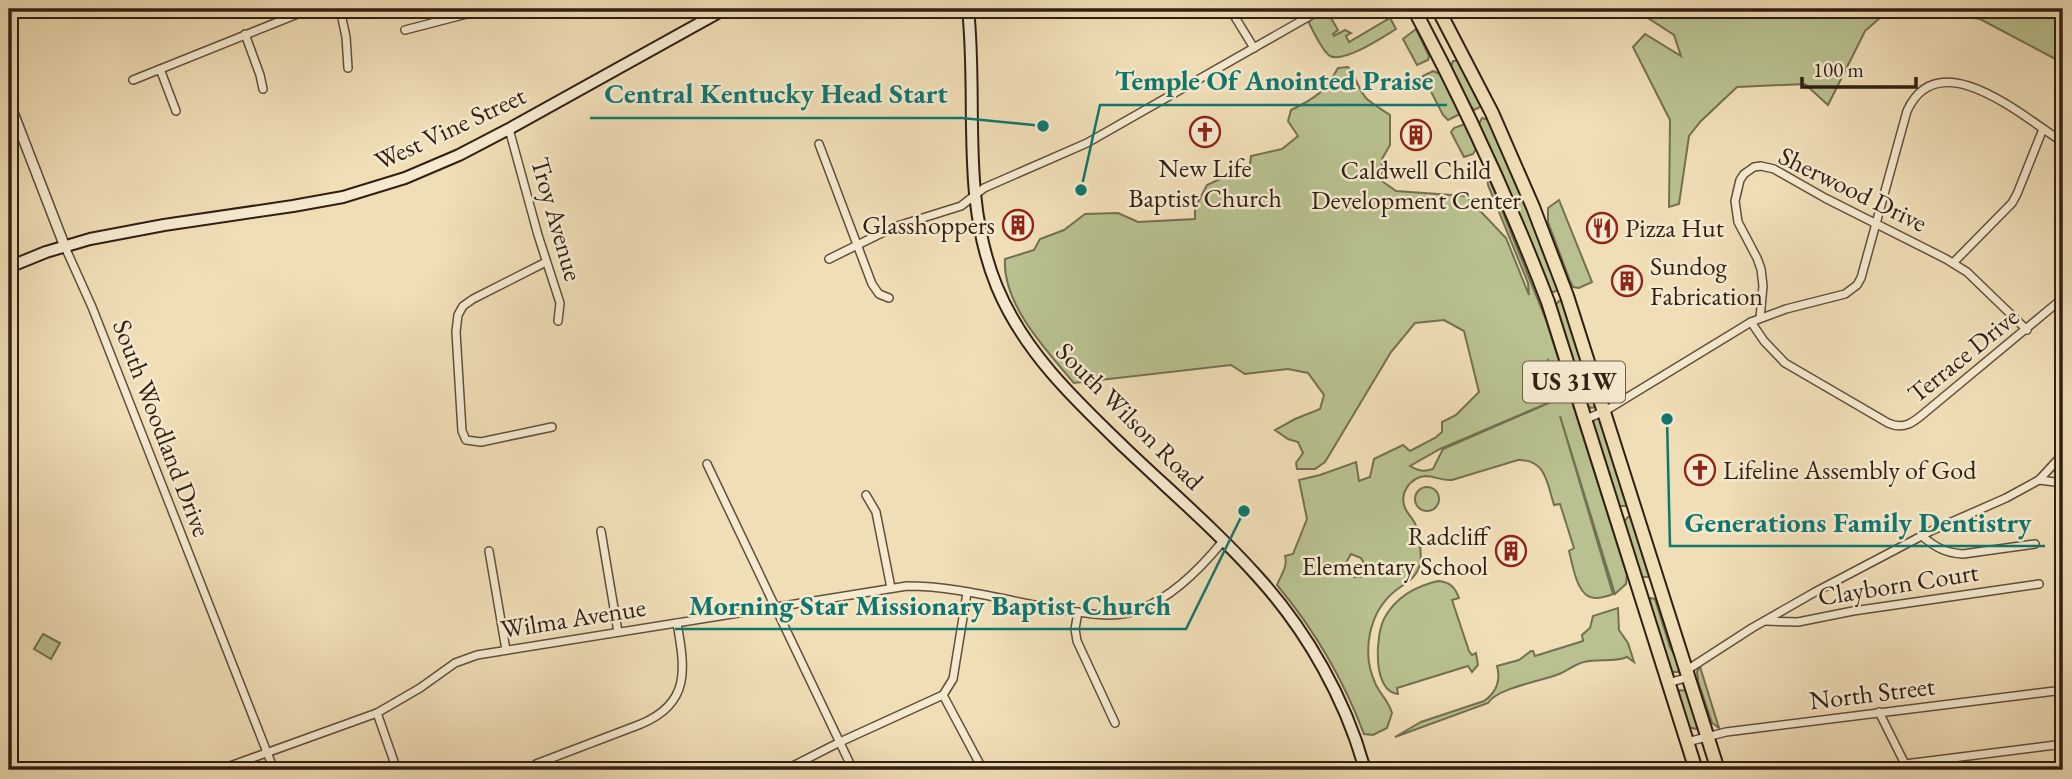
<svg xmlns="http://www.w3.org/2000/svg" width="2072" height="779" font-family="'EB Garamond',serif">
<rect width="100%" height="100%" fill="#f0deb6"/>
<filter id="stains"><feTurbulence type="fractalNoise" baseFrequency=".00286" numOctaves="4"/><feColorMatrix values="0 0 0 0 .2 0 0 0 0 .09 0 0 0 0 .02 0 0 0 .5 -.17"/></filter>
<radialGradient id="worn" r=".72"><stop offset=".6" stop-color="#630" stop-opacity="0"/><stop offset="1" stop-color="#630" stop-opacity=".3"/></radialGradient>
<g fill="#b8c18f" stroke="#747051" stroke-width="2" fill-rule="evenodd">
<path d="M1327,9h13l-9,9 7,12 -5,4 1,2 11,-6 6,3 -5,3 3,6 41,-24 6,11c-13,8 -52,34 -66,27 -7,-4 -17,-25 -21,-33l1,-5z"/>
<path d="M1634,9h256l-25,22 -37,74 -23,-21 -68,3 -36,34 -12,15 -10,68 -10,3 1,-87 -37,-73 12,-13 36,22 -7,-21z"/>
<path d="M1912,9h151v54l-83,-44z"/>
<path d="M1416,29l13,27 -1,4 -11,5 -14,-26z"/>
<path d="M1453,61h6l22,42 -1,4 -6,3 -4,-5 -19,-38z"/>
<path d="M1348,67c8,9 10,22 18,31 6,6 17,12 24,17v30l-8,14v22l14,10 70,5 40,42 23,57 -1,-12 -40,-98 -1,-8 2,1 57,142 81,255 -1,9 -11,10 -55,-178 53,178c-5,2 -11,4 -17,4 -19,1 -23,-32 -27,-47l5,-3 -14,-44 -6,1c-7,-22 -8,-46 -36,-45l-66,20c-10,1 -17,-4 -27,-4 -15,2 -26,17 -20,32 3,7 9,11 11,18 3,11 6,27 4,38 -3,14 -15,19 -25,27 -27,22 -34,63 -19,94 5,10 13,17 16,28l-5,15 -14,7 -9,-1c-20,-53 -51,-106 -87,-149 4,-10 11,-19 8,-29l8,-2 14,-35 -8,-39 21,-5 36,-13 3,19 11,-4 4,-18 29,-14 7,6 25,-13 7,-6v-10l14,-7 23,-23 -15,-61 -20,-11 -29,3 -24,29 -66,110 -10,7h-18l-1,-6 7,-10 -5,-11 -10,-3 -13,-9 20,-11 25,-10 4,-14 -16,-22 -20,-4 -43,5 -14,-9 -157,18c-27,-32 -72,-79 -69,-124l29,-9 6,-11 24,-9 21,-16 33,-1 20,9 57,-3v-11l12,-23 43,-20 1,-9 31,-7 16,-13 -10,-15 3,-11c23,-11 34,-18 47,-42zM1548,359l8,41 -113,49 -10,20c-9,3 -15,2 -23,-3l30,-17 115,-49zM1351,554l10,4 4,7 -4,12h-7l-11,-9z"/>
<path d="M1433,71l7,3 20,40 -12,6 -5,-5 -20,-39z"/>
<path d="M1482,118l7,2 52,120 18,49 -5,3 -5,-1 -35,-89 -35,-78z"/>
<path d="M1465,124l11,25 -3,5 -9,3 -13,-25 3,-4z"/>
<path d="M1559,200l33,82 -13,6 -6,-1 -3,-6 -22,-59v-14z"/>
<path d="M1559,301l4,1 34,105 -6,1 -4,-2 -32,-100z"/>
<path d="M1595,419h6l27,86 -2,1h-7l-27,-82z"/>
<circle cx="1427" cy="499" r="12"/>
<path d="M1628,517h4l18,58 -2,2h-7l-17,-55z"/>
<path d="M1438,581c12,1 17,6 21,17l-7,2 17,51 3,4 4,-2 2,12 -6,7 -4,-6 -71,22 1,6c-26,-2 -23,-60 -13,-77 12,-21 31,-31 53,-36z"/>
<path d="M1651,598l4,1 15,48 10,18 -2,7h-5l-3,-2 -21,-68z"/>
<path d="M1618,608l1,22 9,13 6,19 -7,-5c-14,6 -28,1 -43,5 -9,2 -17,9 -25,12 -17,7 -62,14 -71,29l-93,34 26,-15 63,-21c13,-9 17,-20 13,-35l22,-6 12,-9h2l2,5 48,-15 -1,-6 8,-7 3,-12z"/>
<path d="M43,634l17,9 -9,16 -17,-10z"/>
<path d="M1700,665l1,5 18,58 -7,-5 -14,-42 -1,-9z"/>
<path d="M1679,690l9,1 10,33 -2,5 -8,-2 -10,-31z"/>
</g>
<g fill="none" stroke-linecap="round" stroke-linejoin="round">
<g stroke="#604f3c" stroke-width="10">
<g id="minor">
<path d="M340,9l6,28 2,31"/>
<path d="M1230,9l24,39"/>
<path d="M405,30l81,-21"/>
<path d="M245,34l15,41 3,14"/>
<path d="M160,69l16,42"/>
<path d="M133,80l177,-71"/>
<path d="M509,129l29,106 22,68 -2,18"/>
<path d="M819,144l53,140 7,10 10,4"/>
<path d="M65,247l27,60 182,463"/>
<path d="M829,259l65,-32 67,-21 23,-18 103,-45 235,-134"/>
<path d="M546,262l-73,37 -10,7 -5,9 -2,17 6,99 4,9 15,2 71,-15"/>
<path d="M1953,263l59,-60 5,-9 26,-65"/>
<path d="M1760,318l3,-32 -2,-17 -4,-11 -19,-36 -3,-21 5,-21 4,-6 10,-7 7,-1 13,3 51,29 121,61 21,13 60,58"/>
<path d="M1751,322l13,19 21,22 103,60c17,8 27,-2 40,-13l135,-112"/>
<path d="M1586,419l19,-8 146,-89 35,-13 59,-15 12,-9 4,-7 46,-167c32,-70 117,7 156,31"/>
<path d="M707,464l146,306"/>
<path d="M2039,480l24,3"/>
<path d="M866,495l10,17 15,76"/>
<path d="M601,531l17,101"/>
<path d="M1922,536c13,11 23,17 41,18l72,-10"/>
<path d="M489,551l17,99"/>
<path d="M1078,612l-3,17 2,12 38,82"/>
<path d="M1765,621l33,1 55,-11 186,-27"/>
<path d="M1687,670l65,-42 63,-36 116,-61 75,-33 33,-18 24,-26"/>
<path d="M1668,683l21,-6"/>
<path d="M943,695l40,75"/>
<path d="M1879,712l26,52v6"/>
<path d="M377,713l20,57"/>
<path d="M1687,742l39,-10 337,-42"/>
<path d="M536,764l105,-40c50,-21 44,-55 36,-101"/>
<path d="M1905,764l158,-20"/>
<path d="M219,770l158,-57 43,-25 35,-25 22,-8 430,-69c57,0 113,19 170,26 22,3 43,6 64,-3 33,-13 60,-41 82,-68"/>
<path d="M785,770l55,-28 103,-47 10,-16 14,-86"/>
</g>
</g>
<g stroke="#604f3c" stroke-width="12">
<path id="tertiary" d="M9,102l56,145"/>
</g>
<g stroke="#301f13" stroke-width="14">
<g id="secondary">
<path d="M968,9c10,93 -8,189 29,278 27,65 78,113 128,161 44,42 92,83 133,129 49,54 88,123 107,193"/>
<path d="M9,267l37,-15 44,-13 74,-14 129,-19 50,-9 62,-19 54,-23 50,-26 216,-120"/>
</g>
</g>
<g stroke="#301f13" stroke-width="16">
<g id="trunk">
<path d="M1414,9c51,96 95,191 134,293l148,468"/>
<path d="M1438,9l54,104 41,94 34,89 151,474"/>
</g>
</g>
<use href="#minor" stroke="#f5ead0" stroke-width="7"/>
<use href="#tertiary" stroke="#f5ead0" stroke-width="9"/>
<use href="#secondary" stroke="#f5ead0" stroke-width="10"/>
<use href="#trunk" stroke="#f0deb6" stroke-width="12"/>
</g>
<defs>
<g id="church-ring" transform="scale(1.575)"><circle r="9.5" fill="#f5ead0" stroke="#8f2418" stroke-width="1.5"/><path d="M-1.2-6h2.4v3.5h3.3v2.4h-3.3V6h-2.4V-.1h-3.3v-2.4h3.3Z" fill="#8f2418"/></g>
<g id="building-ring" transform="scale(1.575)"><circle r="9.5" fill="#f5ead0" stroke="#8f2418" stroke-width="1.5"/><path d="M-4-6H4V6H1V3H-1V6H-4ZM-2.5-4.3h1.7v1.8h-1.7ZM.8-4.3h1.7v1.8H.8ZM-2.5-1h1.7V.8h-1.7ZM.8-1h1.7V.8H.8Z" fill="#8f2418"/></g>
<g id="restaurant-ring" transform="scale(1.575)"><circle r="9.5" fill="#f5ead0" stroke="#8f2418" stroke-width="1.5"/><path d="M-5-6h1v4h1v-4h1v4h1v-4h1v5L-1.5 .5V6h-2V.5L-5-1ZM5-6V6H3V1.5H1.5Q1.5-4 5-6Z" fill="#8f2418"/></g>
</defs>
<g fill-rule="evenodd">
<use href="#church-ring" x="1205" y="132"/>
<use href="#building-ring" x="1416" y="135"/>
<use href="#building-ring" x="1018" y="225"/>
<use href="#restaurant-ring" x="1602" y="228"/>
<use href="#building-ring" x="1627" y="281"/>
<use href="#church-ring" x="1700" y="470"/>
<use href="#building-ring" x="1511" y="551"/>
</g>
<g text-anchor="middle" stroke-width="5" stroke-linejoin="round" paint-order="stroke">
<rect fill="#f5ead0" stroke="#6b5c4c" stroke-width="2" x="1523" y="361.5" width="102" height="41" rx="5"/>
<g font-size="24" font-weight="bold" fill="#301f13">
<text x="1574" y="390">US 31W</text>
</g>
<g font-size="26" fill="#301f13" stroke="#f5ead0">
<text transform="translate(450 128) rotate(-25)" y="9">West Vine Street</text>
<text transform="translate(1853 189) rotate(26)" y="9">Sherwood Drive</text>
<text transform="translate(557 219) rotate(74)" y="9">Troy Avenue</text>
<text transform="translate(1963 355) rotate(-39)" y="9">Terrace Drive</text>
<text transform="translate(1130 416) rotate(45)" y="9">South Wilson Road</text>
<text transform="translate(162 428) rotate(69)" y="9">South Woodland Drive</text>
<text transform="translate(1898 584) rotate(-9)" y="9">Clayborn Court</text>
<text transform="translate(573 618) rotate(-9)" y="9">Wilma Avenue</text>
<text transform="translate(1872 693) rotate(-7)" y="9">North Street</text>
</g>
<g font-size="26" fill="#301f13" stroke="#f5ead0" text-anchor="start">
<text x="1205" y="177" text-anchor="middle">New Life<tspan x="1205" dy="30">Baptist Church</tspan></text>
<text x="1416" y="179" text-anchor="middle">Caldwell Child<tspan x="1416" dy="30">Development Center</tspan></text>
<text x="995" y="234" text-anchor="end">Glasshoppers</text>
<text x="1625" y="237">Pizza Hut</text>
<text x="1650" y="275">Sundog<tspan x="1650" dy="30">Fabrication</tspan></text>
<text x="1723" y="479">Lifeline Assembly of God</text>
<text x="1488" y="545" text-anchor="end">Radcliff<tspan x="1488" dy="30">Elementary School</tspan></text>
</g>
</g>
<path fill="none" stroke="#0f766e" stroke-width="2.5" d="M1081 190L1100 105H1447M1043 126L962 118H590M1667 419L1670 546H2045M1244 511L1186 629H675"/>
<g fill="#0f766e" stroke="#f5ead0" stroke-width="2.5">
<circle cx="1081" cy="190" r="7"/>
<circle cx="1043" cy="126" r="7"/>
<circle cx="1667" cy="419" r="7"/>
<circle cx="1244" cy="511" r="7"/>
</g>
<g font-size="28" text-anchor="middle" font-weight="bold" fill="#0f766e" stroke="#f5ead0" stroke-width="5" stroke-linejoin="round" paint-order="stroke">
<text x="1274" y="90">Temple Of Anointed Praise</text>
<text x="776" y="103">Central Kentucky Head Start</text>
<text x="1858" y="532">Generations Family Dentistry</text>
<text x="930" y="615">Morning Star Missionary Baptist Church</text>
</g>
<rect width="2072" height="779" fill="none" stroke="#f0deb6" stroke-width="35"/>
<rect x="10" y="10" width="2051" height="758" fill="none" stroke="#301f13" stroke-width="3.5"/>
<rect x="18" y="18" width="2037" height="744" fill="none" stroke="#301f13" stroke-width="2"/>
<path d="M1802 77v10h114v-10" fill="none" stroke="#301f13" stroke-width="3.5"/>
<text x="1813" y="77" font-size="21" fill="#301f13" stroke="#f5ead0" stroke-width="5" paint-order="stroke">100 m</text>
<rect width="100%" height="100%" filter="url(#stains)"/>
<rect width="100%" height="100%" fill="url(#worn)"/>
</svg>
